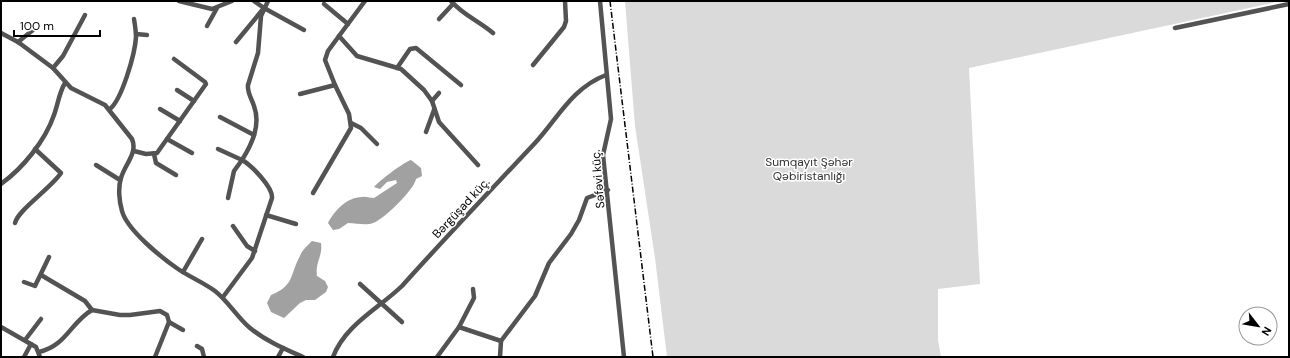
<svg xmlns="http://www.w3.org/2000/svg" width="1290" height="358" font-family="'DM Sans',sans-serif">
<rect width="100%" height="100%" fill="#fff"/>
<path fill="#dadada" d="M625,1h656l-312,67 11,216 -42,5v51l3,17h-274l-12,-99 -20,-132z"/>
<g fill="#a1a1a1">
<path d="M411,160l10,8 1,8 -6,3c-2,11 -33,41 -43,44 -8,3 -16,0 -25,0l-9,6 -6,1 -5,-7c6,-12 19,-26 34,-26 4,-1 8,1 12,1l23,-15 -1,-3 -9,2 -7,7 -6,-2c5,-6 30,-25 37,-27z"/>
<path d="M312,241l9,2c2,13 -6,19 -4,33l8,5 3,6 -2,5 -11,8h-9l-6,3 -16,15 -13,-6 -4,-9 4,-8c24,-10 18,-19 29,-39 2,-6 8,-11 12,-15z"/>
</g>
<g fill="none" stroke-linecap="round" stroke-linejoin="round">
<g stroke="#535353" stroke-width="4.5">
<path d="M179,1l33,8 20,-8"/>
<path d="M365,1l-26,35 18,20 44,13 23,21 8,11 7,21 39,43"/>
<path d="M451,1c12,14 28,20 42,32"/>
<path d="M600,1l11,118 -8,36 21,202"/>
<path d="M324,4l24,20"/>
<path d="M264,8l40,22"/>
<path d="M439,19l14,-15"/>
<path d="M207,26l10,-18"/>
<path d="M1175,28l114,-24"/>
<path d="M1,33l17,9 35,26 18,20 34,17 27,34c6,14 -7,25 -11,39 -3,9 -2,23 1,33 5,19 40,47 56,58 12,8 26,14 37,22 13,10 22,26 35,37 16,13 35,21 53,29"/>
<path d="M136,34l11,1"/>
<path d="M18,42l15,-12"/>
<path d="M236,42l28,-34 -10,-7"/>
<path d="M533,65l31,-38 2,-6 -1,-20"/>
<path d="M53,68l10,-12 22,-41"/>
<path d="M397,68l13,-19 6,-1 45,37"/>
<path d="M177,90l17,11"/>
<path d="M300,94l35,-9"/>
<path d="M432,101l7,-8"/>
<path d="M110,109c12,-10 25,-55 26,-72 0,-6 -1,-12 -2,-18"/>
<path d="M160,109l20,12"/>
<path d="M220,117l34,18"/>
<path d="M351,123l10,5 16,16"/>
<path d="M426,132l8,-22"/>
<path d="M167,139l25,14"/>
<path d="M218,149l24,11 -8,11 -6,27"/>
<path d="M134,151l12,3 11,-1 49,-69 -1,-2 -31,-23"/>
<path d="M154,154l2,9 20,12"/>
<path d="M96,165l24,15"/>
<path d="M1,184c22,-16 44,-43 53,-69 4,-11 5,-22 11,-32"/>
<path d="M313,193l38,-65 -2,-14 -14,-29 -10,-25 3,-9 11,-15"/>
<path d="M266,215l30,9"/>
<path d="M15,223c3,-13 36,-35 46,-50l-26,-24"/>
<path d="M233,226l14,20 8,5"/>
<path d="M183,272l19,-33"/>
<path d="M41,275l44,26 7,9"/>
<path d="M24,282l11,4 14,-29"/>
<path d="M360,284l42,38"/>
<path d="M223,297l29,-39 20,-60c1,-11 -21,-33 -30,-38 10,-16 19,-35 12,-54 -2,-7 -7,-13 -6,-21l10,-32 3,-37 7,-15"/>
<path d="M169,322l14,8"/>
<path d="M1,327l35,20 4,10"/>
<path d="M459,327l15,-29 -1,-9"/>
<path d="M25,340l16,-21"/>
<path d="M501,341l34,-45 14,-33 22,-29 8,-14 8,-22 21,-8"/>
<path d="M197,346l5,3 2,8"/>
<path d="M39,352c27,-6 32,-30 53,-42l28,5h10l30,-4 7,4 2,7 -14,35"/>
<path d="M24,357l7,-13"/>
<path d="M278,357l5,-9"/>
<path d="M333,357c12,-32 45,-48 69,-71 43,-48 88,-95 133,-143 23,-25 37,-55 71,-68"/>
<path d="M437,357l22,-30 42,14 -1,16"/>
</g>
<path stroke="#000" stroke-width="1.5" stroke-dasharray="6 2 1 2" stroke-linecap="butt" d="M610,1l43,356"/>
</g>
<g text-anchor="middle" stroke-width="3" stroke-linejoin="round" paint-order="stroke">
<g font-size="12" fill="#313131" stroke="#fff">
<text x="809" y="166">Sumqayıt Şəhər<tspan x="809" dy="14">Qəbiristanlığı</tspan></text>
</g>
<g font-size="12" fill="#000" stroke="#fff">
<text transform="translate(598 179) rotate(-95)" y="4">Səfəvi küç.</text>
<text transform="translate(461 208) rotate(-47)" y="4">Bərgüşad küç.</text>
</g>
</g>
<rect width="1290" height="358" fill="none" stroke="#000000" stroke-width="4"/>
<g transform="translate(1258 326) rotate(121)"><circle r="19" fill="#ffffff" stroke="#999999"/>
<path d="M0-3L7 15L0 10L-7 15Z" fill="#000000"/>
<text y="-6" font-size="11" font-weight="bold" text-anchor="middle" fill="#000000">N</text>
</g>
<path d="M14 30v6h86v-6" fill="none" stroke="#000000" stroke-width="2"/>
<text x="20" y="30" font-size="12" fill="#000000" stroke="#ffffff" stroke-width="3" paint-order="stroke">100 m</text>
</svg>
